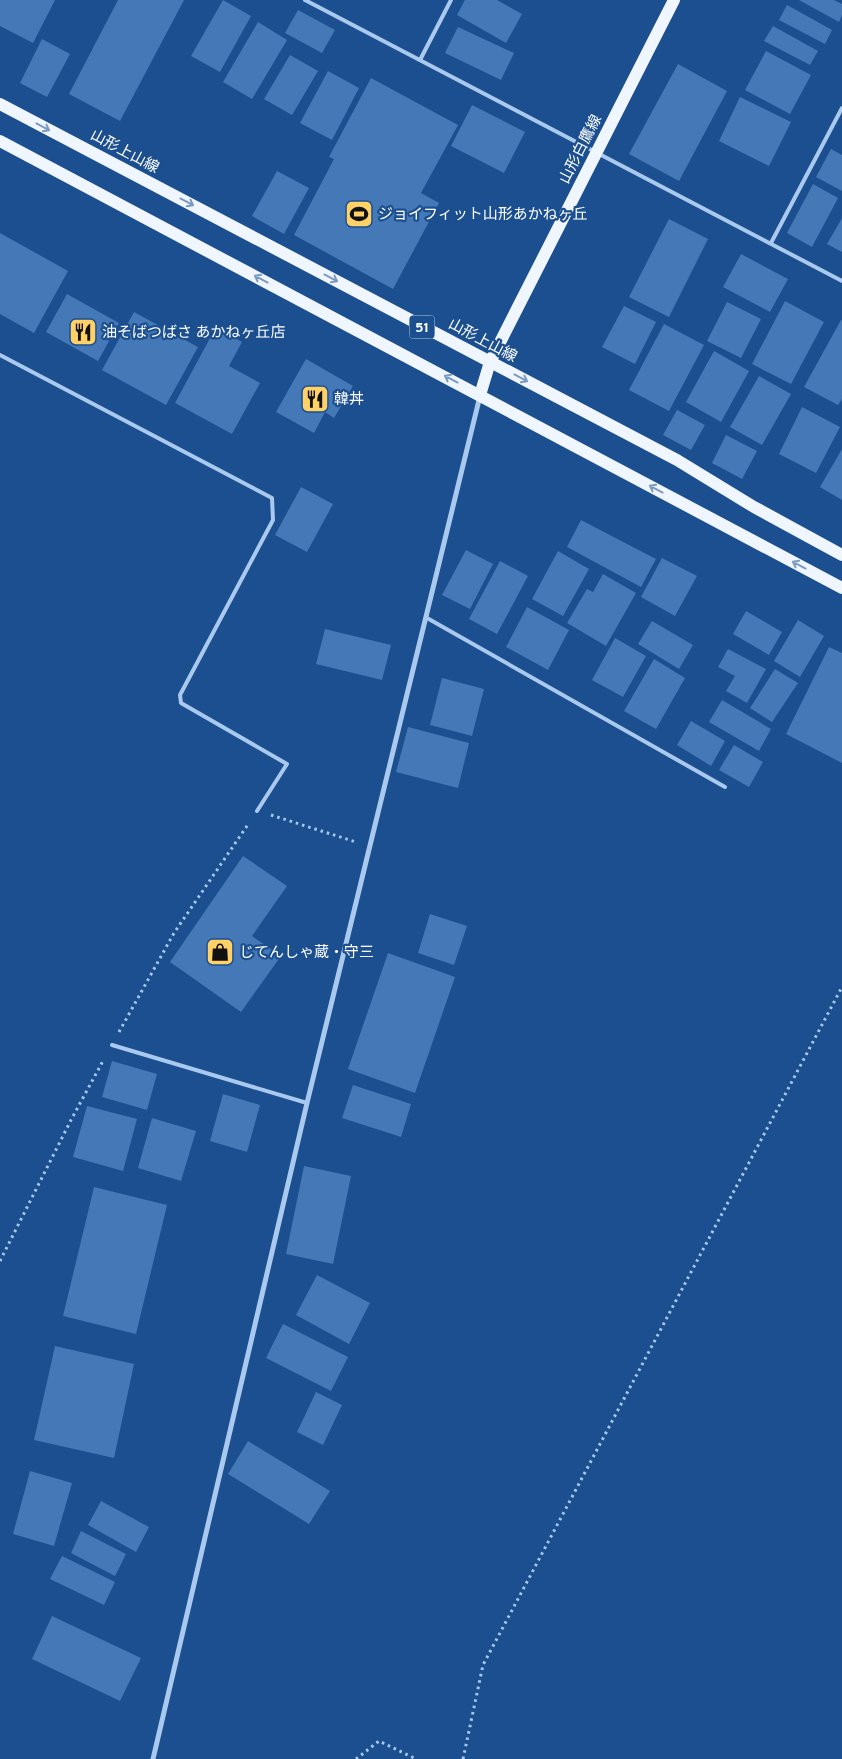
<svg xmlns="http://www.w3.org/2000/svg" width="842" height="1759" font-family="Overpass,'Noto Sans JP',sans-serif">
<rect width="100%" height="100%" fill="#1b4f8f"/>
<g fill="#4478b7">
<path d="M0,0h55l-22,43 -33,-17z"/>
<path d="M118,0h66l-64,121 -51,-27z"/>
<path d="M223,0l28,16 -31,56 -29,-16z"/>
<path d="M465,0h32l25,14 -16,29 -49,-28z"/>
<path d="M799,0h35l8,4v11l-3,7z"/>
<path d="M787,5l45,25 -7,14 -46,-24z"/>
<path d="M298,10l37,20 -13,23 -37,-20z"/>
<path d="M258,22l29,18 -35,59 -29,-17z"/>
<path d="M773,26l45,25 -8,14 -46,-24z"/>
<path d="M458,27l56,26 -13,27 -56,-27z"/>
<path d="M42,39l28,15 -23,43 -27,-14z"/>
<path d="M766,51l45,24 -21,39 -45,-24z"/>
<path d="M290,55l28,16 -26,44 -28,-16z"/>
<path d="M678,64l49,27 -48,90 -50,-27z"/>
<path d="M328,71l31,17 -27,52 -32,-17z"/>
<path d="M371,78l87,47 -37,68 18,10 -46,86 -99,-54 40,-76 -5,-2z"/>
<path d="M740,97l51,25 -22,44 -50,-25z"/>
<path d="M472,105l53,27 -21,41 -53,-27z"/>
<path d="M831,149l11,6v36l-26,-14z"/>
<path d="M277,171l32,17 -25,46 -32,-18z"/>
<path d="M813,184l25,14 -26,49 -25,-14z"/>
<path d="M842,218v34l-15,-8z"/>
<path d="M669,219l39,20 -39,78 -40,-20z"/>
<path d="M0,233l68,38 -34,62 -34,-19z"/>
<path d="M741,254l47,25 -18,33 -47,-25z"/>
<path d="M67,294l52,29 -21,38 -52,-29z"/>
<path d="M785,301l39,21 -33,62 -39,-20z"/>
<path d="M727,302l34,17 -20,39 -34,-17z"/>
<path d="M624,306l32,16 -21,42 -33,-17z"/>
<path d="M134,312l64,35 -32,58 -64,-35z"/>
<path d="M841,320h1v79l-4,6 -34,-18z"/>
<path d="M664,324l40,21 -35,66 -40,-21z"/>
<path d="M216,327l26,15 -13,24 31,17 -28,51 -57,-31z"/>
<path d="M714,351l35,20 -28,51 -35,-20z"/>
<path d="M306,359l47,27 -19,32 -9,-6 -11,21 -38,-21z"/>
<path d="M759,376l32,18 -29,51 -32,-18z"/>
<path d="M802,407l38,20 -24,46 -37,-19z"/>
<path d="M677,410l28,15 -14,25 -28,-15z"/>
<path d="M726,435l31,16 -15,28 -30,-16z"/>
<path d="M842,449v51l-22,-13z"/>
<path d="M301,487l32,17 -26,48 -32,-17z"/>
<path d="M581,520l75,39 -15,28 -74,-40z"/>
<path d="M466,550l27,14 -23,45 -28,-14z"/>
<path d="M558,551l31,18 -26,47 -31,-17z"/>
<path d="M662,558l35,18 -22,40 -34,-19z"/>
<path d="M500,561l28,15 -31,58 -28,-15z"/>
<path d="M603,574l33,19 -30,53 -39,-23 20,-34 6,3z"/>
<path d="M527,607l42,23 -21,40 -42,-23z"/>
<path d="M746,611l36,21 -13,23 -36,-21z"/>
<path d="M798,620l26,16 -24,41 -26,-16z"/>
<path d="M652,621l41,24 -14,24 -41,-25z"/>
<path d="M325,629l66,16 -9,35 -66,-16z"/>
<path d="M615,638l31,18 -23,41 -31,-17z"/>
<path d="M829,647l13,6v110l-56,-29z"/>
<path d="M728,649l38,20 -19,34 -21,-12 9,-15 -17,-9z"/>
<path d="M654,659l31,19 -29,51 -32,-18z"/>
<path d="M775,669l23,14 -26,39 -22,-14z"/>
<path d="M442,678l42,11 -12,47 -42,-11z"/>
<path d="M722,700l49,29 -12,22 -50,-29z"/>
<path d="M691,721l34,20 -14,25 -34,-21z"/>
<path d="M408,727l61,16 -11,45 -62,-16z"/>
<path d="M734,745l29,17 -14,25 -30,-17z"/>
<path d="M243,856l44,30 -35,50 29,20 -40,56 -71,-50z"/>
<path d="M430,914l37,12 -13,39 -36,-12z"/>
<path d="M388,953l67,24 -40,116 -67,-24z"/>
<path d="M112,1061l45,13 -10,36 -45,-13z"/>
<path d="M353,1085l58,19 -10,33 -59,-19z"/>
<path d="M223,1094l37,11 -13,47 -37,-11z"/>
<path d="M87,1106l50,13 -14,52 -50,-14z"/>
<path d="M152,1118l44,13 -15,50 -43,-13z"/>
<path d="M304,1166l47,10 -18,88 -47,-10z"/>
<path d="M94,1187l73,18 -31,129 -73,-18z"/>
<path d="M317,1275l53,28 -21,41 -53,-29z"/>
<path d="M283,1324l65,33 -17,34 -65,-33z"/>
<path d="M55,1346l79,18 -20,94 -80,-18z"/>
<path d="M316,1392l26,13 -19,40 -26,-13z"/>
<path d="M248,1441l82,50 -21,33 -81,-50z"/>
<path d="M30,1471l42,12 -18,63 -41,-12z"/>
<path d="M101,1501l48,26 -13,25 -48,-27z"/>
<path d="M81,1531l45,23 -11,22 -44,-23z"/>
<path d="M62,1556l53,26 -11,23 -54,-26z"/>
<path d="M52,1616l89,42 -21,43 -88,-42z"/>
</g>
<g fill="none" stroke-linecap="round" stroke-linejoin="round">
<g stroke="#a9c9ee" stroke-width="3" stroke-dasharray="2.5 4" stroke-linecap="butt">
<path d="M271,815l85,27"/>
<path d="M119,1032l55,-99 75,-110"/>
<path d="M0,1261l71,-141 33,-61"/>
<path d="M356,1759l23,-18 37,18"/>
<path d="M463,1759l20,-94 359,-678"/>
</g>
<g stroke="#a9c9ee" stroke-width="4">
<path d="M305,0l537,281"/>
<path d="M420,60l31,-60"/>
<path d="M771,243l71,-135"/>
<path d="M0,355l272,143 1,22 -93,175 1,8 106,61 -30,47"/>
<path d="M427,618l298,169"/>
<path d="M112,1045l195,58"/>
</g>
<path stroke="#a9c9ee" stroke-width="5" d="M153,1759l154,-656 173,-707"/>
<g stroke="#f0f6ff" stroke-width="12">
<path d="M0,104l677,356 77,47 88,48"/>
<path d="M0,141l842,447"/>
<path d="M480,395l10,-33 184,-362"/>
</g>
</g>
<defs><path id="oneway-shaft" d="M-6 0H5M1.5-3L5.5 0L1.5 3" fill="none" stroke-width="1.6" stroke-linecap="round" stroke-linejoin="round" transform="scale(1.25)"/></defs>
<g stroke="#7b9ac1">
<use href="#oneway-shaft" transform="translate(43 127) rotate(28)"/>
<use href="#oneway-shaft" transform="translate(187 202) rotate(28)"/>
<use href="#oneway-shaft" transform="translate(331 278) rotate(28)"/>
<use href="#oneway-shaft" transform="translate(261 279) rotate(-152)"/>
<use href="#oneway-shaft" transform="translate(521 378) rotate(28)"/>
<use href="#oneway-shaft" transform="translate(451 379) rotate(-152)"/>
<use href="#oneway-shaft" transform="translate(656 489) rotate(-152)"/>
<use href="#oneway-shaft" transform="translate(799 565) rotate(-152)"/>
</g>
<defs>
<g id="stadium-square" transform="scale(1.4375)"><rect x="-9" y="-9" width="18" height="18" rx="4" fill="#ffd166" stroke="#1b4f8f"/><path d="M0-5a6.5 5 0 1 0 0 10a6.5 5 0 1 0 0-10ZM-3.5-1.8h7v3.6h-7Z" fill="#111"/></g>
<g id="restaurant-square" transform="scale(1.4375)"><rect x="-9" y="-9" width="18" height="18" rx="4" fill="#ffd166" stroke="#1b4f8f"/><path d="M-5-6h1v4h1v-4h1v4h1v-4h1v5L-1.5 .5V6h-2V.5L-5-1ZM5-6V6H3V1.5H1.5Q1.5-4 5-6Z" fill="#111"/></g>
<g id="shop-square" transform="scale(1.4375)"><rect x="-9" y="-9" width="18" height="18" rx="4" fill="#ffd166" stroke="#1b4f8f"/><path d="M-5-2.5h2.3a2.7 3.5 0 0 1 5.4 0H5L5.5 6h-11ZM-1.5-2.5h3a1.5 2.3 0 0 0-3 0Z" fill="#111"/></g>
</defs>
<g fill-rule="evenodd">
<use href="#stadium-square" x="359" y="214"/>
<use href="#restaurant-square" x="83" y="332"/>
<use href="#restaurant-square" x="315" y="399"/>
<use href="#shop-square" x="220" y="952"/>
</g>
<g text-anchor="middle" stroke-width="4.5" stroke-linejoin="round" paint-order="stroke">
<rect fill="#1b4f8f" stroke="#bbcadd" stroke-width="1" x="409.5" y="315.5" width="25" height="23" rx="4"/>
<g font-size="14" font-weight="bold" fill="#fff">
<text x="422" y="332">51</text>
</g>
<g font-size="15" fill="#fff" stroke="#1b4f8f">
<text transform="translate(580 149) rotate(-63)" y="5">山形白鷹線</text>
<text transform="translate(125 151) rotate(28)" y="5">山形上山線</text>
<text transform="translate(483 340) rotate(28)" y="5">山形上山線</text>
</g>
<g font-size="15" fill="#fff" stroke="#1b4f8f" text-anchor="start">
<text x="378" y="219">ジョイフィット山形あかねヶ丘</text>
<text x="102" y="337">油そばつばさ あかねヶ丘店</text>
<text x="334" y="404">韓丼</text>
<text x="239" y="957">じてんしゃ蔵・守三</text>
</g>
</g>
</svg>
